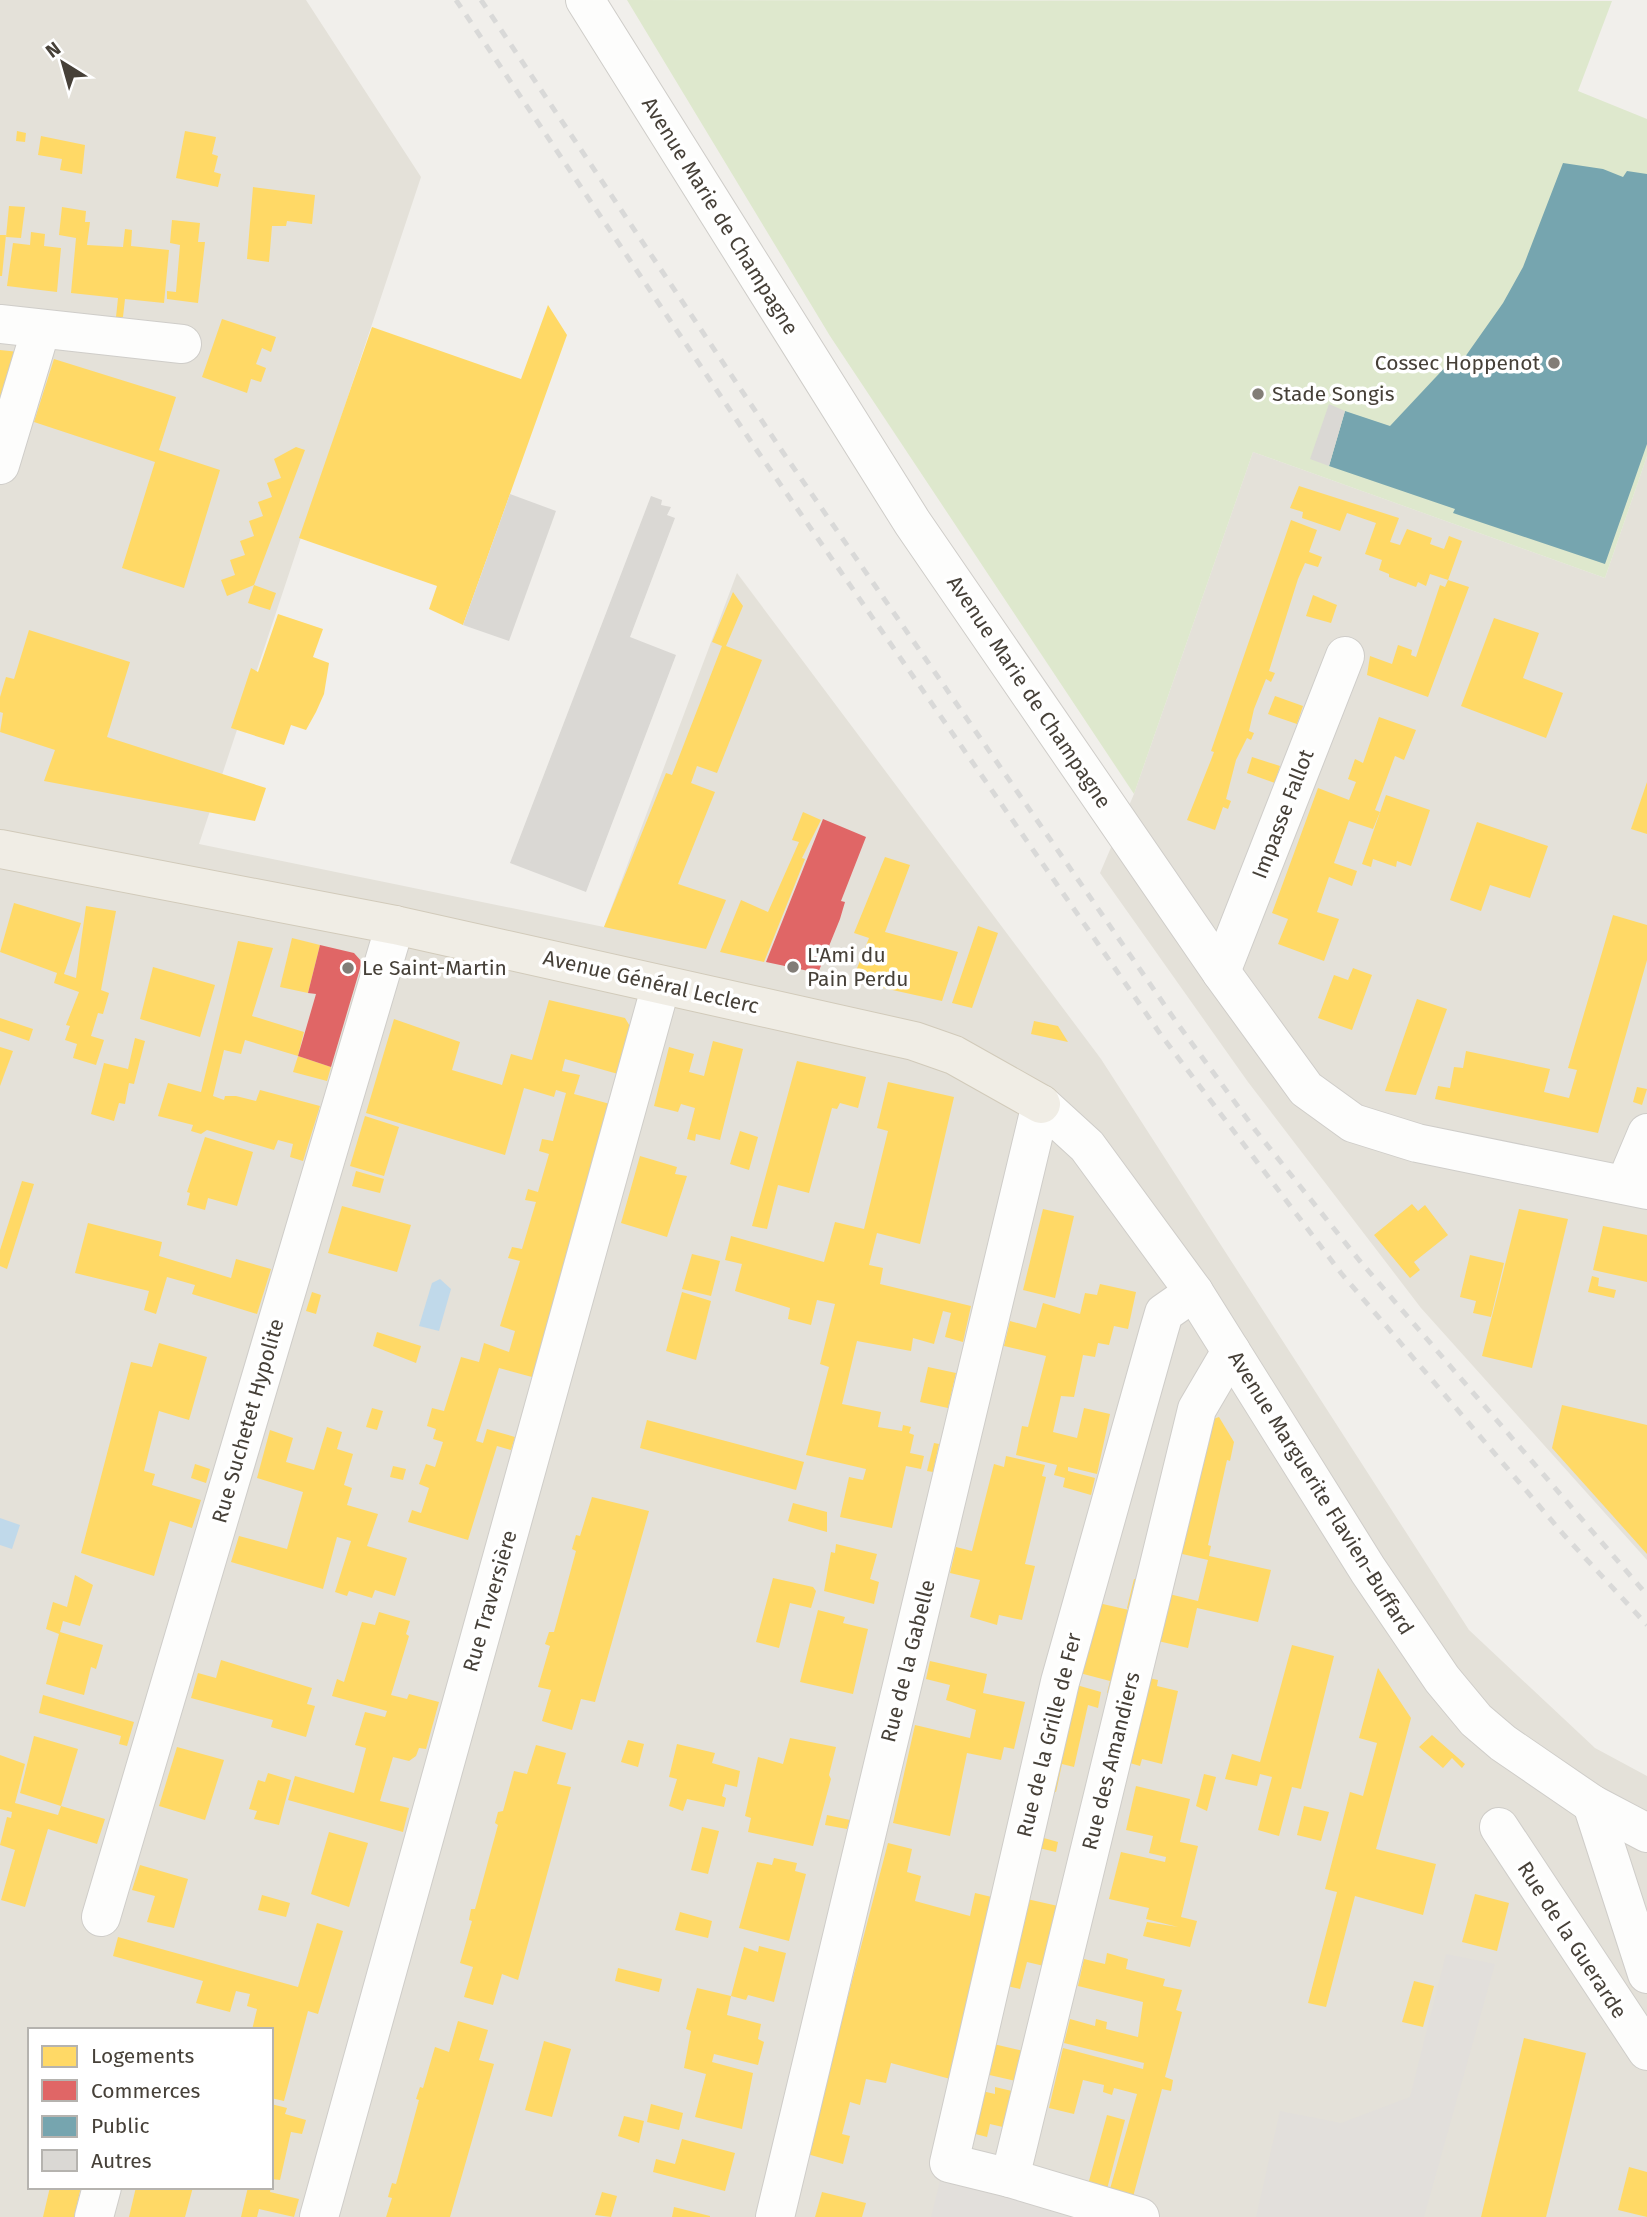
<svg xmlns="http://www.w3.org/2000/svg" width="1647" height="2217" font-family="'Fira Sans',sans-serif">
<rect width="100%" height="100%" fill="#f1efeb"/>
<g fill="#e4e1d9" fill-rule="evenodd">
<path d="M0,0h306l115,177 -222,667 405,83 133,-354 364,486 368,571 126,118 52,28v441h-1647zM30,2030h241v157h-241z"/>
<path d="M1253,452l352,126 42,-122v1104l-226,-252 -173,-226 -148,-209 34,-79z"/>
</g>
<g fill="#e2dfdb">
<path d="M1446,1954l49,10 -71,253h-168l24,-106 61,12 69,-26z"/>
<path d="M941,2177l158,40h-168z"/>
</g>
<path fill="#dee8cd" d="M627,0l985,1 -34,90 69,28v337l-42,122 -352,-126 -119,342 -304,-458z"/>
<g fill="#c0d9ea">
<path d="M440,1279l11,10 -12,42 -20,-5 13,-43z"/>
<path d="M0,1518l20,7 -8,24 -12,-4z"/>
</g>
<g fill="#ffd966">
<path d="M17,131l9,2 -1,9 -9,-1z"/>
<path d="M185,131l31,6 -4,17 6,2 -4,16 7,2 -3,13 -42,-9z"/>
<path d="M41,136l44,9 -3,29 -22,-4 2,-11 -24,-4z"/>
<path d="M253,187l62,8 -3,29 -25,-3 -1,5h-14l-3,36 -22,-3z"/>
<path d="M9,206l16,1 -4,31 -15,-1z"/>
<path d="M62,207l24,4 -1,11h5l-3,23 36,2 2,-18 7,1 -1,16 38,4 -5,53 -39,-4 -2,18h-7l2,-19 -47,-5 5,-55 -17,-3z"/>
<path d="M172,220l28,3 -2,19h7l-7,61 -31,-4v-8l9,1 4,-47 -10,-2z"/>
<path d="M31,232l14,2 -1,12 17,2 -4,44 -50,-6 6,-43 17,2z"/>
<path d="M0,235h6l-4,41h-2z"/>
<path d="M548,305l19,30 -104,290 -34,-16 8,-23 -138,-48 73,-211 149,52z"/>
<path d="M222,319l54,18 -5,15 -9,-4 -6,16 10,4 -5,14 -10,-3 -4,14 -45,-16z"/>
<path d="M0,350l19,2 -19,58z"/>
<path d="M54,359l122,38 -17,53 61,20 -36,118 -62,-20 33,-106 -121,-40z"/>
<path d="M296,447l9,3 -51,135 22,8 -6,17 -22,-7 6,-18 -27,11 -6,-16 14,-5 -5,-15 15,-5 -5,-14 14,-5 -5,-15 14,-5 -5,-14 14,-5 -5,-14 14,-5 -7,-19z"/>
<path d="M1299,486l100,32 -9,24 10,3 7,-16 25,9 -2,6 14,5 5,-13 13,5 -14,39 -18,-6 -4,12 -8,-4 -2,5 -27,-10v-3l-10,-4 3,-10 -17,-6 11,-31 -29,-10 -7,18 -38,-13 1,-6 -13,-4z"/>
<path d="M1291,520l26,10 -8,22 13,5 -4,10 -13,-4 -7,16 -29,92 6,2 -4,9 -5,-3 -12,30 -5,22 5,2 -3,7 -4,-2 -11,22 -10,39 5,2 -3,8 -5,-2 -8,23 -28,-10 24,-60 3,-8 -3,-1z"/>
<path d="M1448,580l21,7 -41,110 -61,-22 3,-19 22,8 6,-19 14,5 -1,5 5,2 24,-72 5,2z"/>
<path d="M733,592l10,14 -17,40 36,14 -45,113 -20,-7 -6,17 24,9 -37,92 48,16 -20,49 -102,-22 62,-154 6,2 50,-129 -10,-4z"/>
<path d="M1313,595l24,10 -6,18 -25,-7z"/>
<path d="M278,614l45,15 -10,28 16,6 -5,31 -8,18 -10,18 -15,-5 -7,20 -53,-17 20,-60 7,4z"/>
<path d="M1494,618l45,15 -16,45 40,15 -17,45 -85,-32z"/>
<path d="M29,630l101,32 -23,75 159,51 -11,33 -211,-40 11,-31 -55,-18 3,-19 -3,-1v-15l6,-20 8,2z"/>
<path d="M1275,696l28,10 -6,18 -29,-10z"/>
<path d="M1379,717l37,13 -12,30 -9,-4 -20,54 5,2 -7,17 -24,-8 -15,42 23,8 -5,15 -23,-9 -12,35 22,7 -15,42 -46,-17 10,-25 -16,-6 46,-125 31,12 7,-18 -8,-3 7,-20 8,4z"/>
<path d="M1252,757l28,9 -5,17 -28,-10z"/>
<path d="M1647,782v52l-16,-5z"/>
<path d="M1386,795l44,15 -19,56 -14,-5 -1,6 -23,-8 -2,8 -9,-3z"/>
<path d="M803,812l18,8 -19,38 3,1 -41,103 -44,-10 21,-52 27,12 31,-70 -7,-2z"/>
<path d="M1477,822l71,24 -18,52 -40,-13 -9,26 -31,-11z"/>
<path d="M885,857l25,8 -25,67 73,20 -16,49 -90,-20 17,-43 -15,-5z"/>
<path d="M14,903l67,20 -17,51 12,4 10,-72 30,5 -15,79 8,3 -6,21 -5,-1 -7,23 13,4 -8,25 -23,-7 4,-14 -12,-4 5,-14 -4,-1 13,-33 -25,-9 3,-10 -57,-21z"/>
<path d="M1613,915l34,10v35l-49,173 -163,-34 3,-13 12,2 4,-21 9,1 3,-17 84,18 -6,23 25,6 8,-28 -9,-2z"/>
<path d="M978,926l20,7 -26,75 -20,-5z"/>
<path d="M292,938l28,7 -12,48 -28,-6z"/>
<path d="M238,941l35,7 -21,68 52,16 -6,24 33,11 -4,14 -34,-9 5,-16 -53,-16 -4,14 -17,-4 -11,46 11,4 1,-4h11l20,5 4,-11 60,16 -17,55 -13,-4 3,-13 -15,-4 -4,10 -67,-20 -6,4 -10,-3 2,-6 -35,-9 10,-33 33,9z"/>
<path d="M153,967l62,18 -15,52 -60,-18z"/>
<path d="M1353,968l19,7 -20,55 -34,-12 16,-43 14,5z"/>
<path d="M1417,999l30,10 -31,86 -31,-4z"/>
<path d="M549,1000l76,18 6,10 -13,46 -53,-15 -3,12 18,4 -6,19 36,10 -78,273 -33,-9 -23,73 7,2 4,-14 28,8 -4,13 -14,-4 -29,94 -60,-18 4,-12 9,3 8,-25 -10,-4 7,-20 9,3 8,-25 -10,-3 3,-10 -9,-3 5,-18 12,3 17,-54 18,5 5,-19 25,9 6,-21 -15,-5 20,-65 -12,-3 4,-11 10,2 14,-47 -11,-2 3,-11 10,3 11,-38 -10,-3 3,-12 11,2 13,-48 -10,-3 -2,7 -30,-9 -19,67 -139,-42 28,-94 66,23 -8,28 50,15 9,-31 21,6z"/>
<path d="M0,1018l33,11 -4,12 -29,-10z"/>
<path d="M1034,1021l24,5 10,16 -37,-8z"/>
<path d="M135,1038l10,3 -11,43 -5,-1 -4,21 -6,-1 -5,18 -23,-7 13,-51 24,6z"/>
<path d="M713,1041l30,8 -23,91 -24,-6 -1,7 -8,-2 8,-31 -14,-4 -3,8 -24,-6 15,-59 25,7 -5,18 15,4z"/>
<path d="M0,1047l13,4 -13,35z"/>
<path d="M797,1061l69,16 -8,31 -18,-5 -3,6 -5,-1 -23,85 -31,-8 -11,44 -15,-3z"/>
<path d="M888,1082l66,15 -34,147 -43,-11 -8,32 14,3 -3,16 91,22 -8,36 -18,-5 6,-24 -8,-2 -9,33 -21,-6 -2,13 -54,-10 -15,63 39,8 -3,15 24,4 1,-6 8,2 -2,6 5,2 -4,18 14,3 -3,13 -15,-3 -14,62 -52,-11 9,-40 14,3 3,-11 -60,-14 23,-88 -9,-3 15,-60 -18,-4 -6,25 -23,-6 2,-11 -55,-17 7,-27 -17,-4 6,-24 93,26 11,-40 29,7 24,-98 -11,-3z"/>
<path d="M1637,1087l10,2 -5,16 -9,-3z"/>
<path d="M365,1116l34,11 -15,49 -34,-10z"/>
<path d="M740,1131l18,6 -9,33 -19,-6z"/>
<path d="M205,1137l48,15 -16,54 -29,-8 -3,12 -18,-5 3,-12 -3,-1z"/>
<path d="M640,1156l37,11 -2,7 12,2 -20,61 -46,-14z"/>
<path d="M356,1171l28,8 -4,14 -28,-7z"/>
<path d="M22,1181l12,3 -27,85 -7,-3v-16z"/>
<path d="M1412,1204l6,7 7,-6 23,30 -34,27 6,8 -10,8 -36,-43z"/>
<path d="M342,1206l69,19 -14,47 -69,-19z"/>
<path d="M1043,1209l31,7 -19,82 -32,-8z"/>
<path d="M1519,1209l49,10 -36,149 -50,-12z"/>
<path d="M88,1223l74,19 -3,14 72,22 5,-19 35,10 -14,45 -65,-20 3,-9 -28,-8 -11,37 -12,-4 5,-19 -74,-18z"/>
<path d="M1603,1226l44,9v47l-54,-12z"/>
<path d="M692,1254l28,7 -9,35 -29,-7z"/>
<path d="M1470,1255l34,8 -13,54 -18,-4 3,-12 -16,-4z"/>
<path d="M1592,1276l7,2 -1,8 18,4 -2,8 -26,-6z"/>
<path d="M1100,1284l36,8 -8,37 -14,-3 -5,19 -11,-2 -3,14 -12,-2 -9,42 -13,-1 -8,36 24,6 7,-30 26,6 -13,60 -29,-7v4l27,7 -4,17 -28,-8 2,-9 -11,-3 3,-10 -41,-10 6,-29 6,1 18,-71 -42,-10 6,-25 26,7 7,-25 37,11 5,-21 12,2z"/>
<path d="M312,1292l9,3 -5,19 -10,-3z"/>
<path d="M682,1292l29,9 -15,59 -30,-9z"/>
<path d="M377,1332l44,14 -5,17 -43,-17z"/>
<path d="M159,1343l48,14 -18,63 -30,-9 -15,60 11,3 -3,11 49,15 -9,28 -22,-7 -16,55 -73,-23 50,-191 21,5z"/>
<path d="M928,1367l28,6 -8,35 -28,-6z"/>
<path d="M1562,1405l85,20v129l-95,-106z"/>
<path d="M372,1408l11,3 -6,19 -11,-3z"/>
<path d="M1219,1417l15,25 -4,19 -3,-1 -19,85 3,1 -2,10 62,14 -13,52 -61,-14 -9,40 -30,-7 11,-47 29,7 10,-41 -30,-7 29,-132z"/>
<path d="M647,1420l157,42 -8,28 -156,-42z"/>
<path d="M327,1427l15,5 -5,17 16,5 -9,31 8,3 -5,17 31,9 -11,32 40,12 -12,38 -20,-6 -3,8 -23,-7 -2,5 -12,-4 16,-51 -14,-4 -14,52 -92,-27 8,-26 48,13 16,-57 -46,-14 13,-48 23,8 -7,24 28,8z"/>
<path d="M934,1443l5,1 -6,28 -6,-1z"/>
<path d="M1006,1456l39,9 -3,11 4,1 -21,87 10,2 -13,54 -23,-5 -2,10 -27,-8 10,-37 -30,-7 6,-26 16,4 22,-87 10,3z"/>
<path d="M195,1464l15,5 -4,14 -15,-5z"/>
<path d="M393,1466l13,3 -3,11 -13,-3z"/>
<path d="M592,1497l57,14 -54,191 -14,-3 -9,31 -30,-9 9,-31 -13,-3 12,-41 -5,-2 4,-12h5l22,-81 -4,-2 4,-14 4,1z"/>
<path d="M793,1503l34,9v20l-39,-11z"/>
<path d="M836,1544l41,10 -7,25 9,3 -5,22 -50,-13 7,-39 4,1z"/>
<path d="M75,1575l18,10 -13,41 -17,-5 -3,11 43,13 -7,24 -5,-2 -7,28 -38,-11 13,-50 -13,-5 7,-27 14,5z"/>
<path d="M773,1578l40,9 3,4 -5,17 -21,-5 -11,45 -23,-6z"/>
<path d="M1134,1579l11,2 -28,115 -10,-3 3,-12 -38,-10 22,-69 35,8 -2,-2z"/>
<path d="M818,1610l27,7 -2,6 25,6 -15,65 -53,-12z"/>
<path d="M379,1612l31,9 -4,13 3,2 -18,59 16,4 2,-5 30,8 -13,47 -7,-1 -3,8 -7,5 -16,-4 -13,44 29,7 -6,24 -115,-32 7,-24 59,17 12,-45 -11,-3 10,-33 20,5 2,-6 -55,-15 5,-17 7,3 18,-60 13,3z"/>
<path d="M1292,1645l42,11 -33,133 -9,-2 -13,49 -21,-6 14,-53 -12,-3 -3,12 -32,-7 7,-25 28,8z"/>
<path d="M221,1660l91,28 -5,16 8,2 -9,31 -35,-10 2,-7 -82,-22 7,-25 18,5z"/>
<path d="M930,1661l57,13 -4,19 42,9 -11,47 -10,-2 -3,13 -34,-7 -17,83 -57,-13 22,-98 55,13 6,-28 -30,-10 4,-15 -24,-6z"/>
<path d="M1378,1668l33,50 -35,131 60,15 -13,51 -68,-19 -29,111 -18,-4 29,-111 -12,-3 25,-97 13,4 14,-53 -18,-5z"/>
<path d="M1149,1678l9,2 -1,6 21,5 -16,73 -20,-5 -2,7 -10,-3z"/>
<path d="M1073,1684l28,8 -3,16 -10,-3 -14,62 -12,-3 -6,28 -12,-3z"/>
<path d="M43,1695l91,27 -7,24 -8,-2 2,-8 -82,-23z"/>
<path d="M1432,1735l33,29 -3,4 -10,-10 -9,10 -24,-21z"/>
<path d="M34,1736l44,13 -17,57 -41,-13z"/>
<path d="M790,1738l46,9 -7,28 2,4 -18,67 -65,-14 3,-14 -6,-2 13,-59 25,7z"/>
<path d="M628,1740l16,4 -6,23 -17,-5z"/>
<path d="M677,1744l38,9 -3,10 28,8 -3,16 -12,-3 -3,12 4,2 -2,9 -37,-8 -4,12 -14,-5 8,-27 -8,-2z"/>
<path d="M536,1745l30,8 -9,31 14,3 -53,193 -16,-6 -9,31 -29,-8 9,-30 -13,-4 12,-42 -3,-1 2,-11h4l23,-84 -3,-2 3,-11 5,-1 11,-40 13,3z"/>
<path d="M177,1747l47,13 -19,60 -46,-14z"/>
<path d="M0,1755l25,9 -10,39 43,12 3,-9 44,13 -8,25 -49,-15 -23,78 -24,-7 14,-50 -15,-5 7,-28 4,1 1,-6 -12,-3z"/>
<path d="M268,1773l23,7 -12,45 -25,-6 3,-8 -8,-2 9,-29 7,2z"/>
<path d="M1204,1774l12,3 -9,34 -11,-5z"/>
<path d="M1136,1786l54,13 -10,43 18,4 -17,71 16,4 -7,26 -47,-11 4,-14 31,5 -32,-8 3,-11 -40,-9 12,-47 44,10 1,-5 -17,-4 4,-17 -27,-6z"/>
<path d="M1304,1806l25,6 -8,29 -24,-6z"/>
<path d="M827,1815l23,5 -3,9 -22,-4z"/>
<path d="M702,1827l17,4 -11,43 -17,-4z"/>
<path d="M329,1832l39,11 -19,64 -38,-13z"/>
<path d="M1033,1835l25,7 -2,10 -26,-6z"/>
<path d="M888,1843l24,6 -5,23 14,4 -6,25 55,15 5,-23 21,5 -42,182 -63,-17 -5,20 -20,-4 -6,26 -10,-3 -8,32 8,2 -7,28 -36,-10z"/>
<path d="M774,1858l23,5 -2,8 11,3 -17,67 -50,-13 18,-66 15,3z"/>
<path d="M140,1865l48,14 -14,49 -27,-6 8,-26 -23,-6z"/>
<path d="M1475,1894l34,9 -12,48 -35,-9z"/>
<path d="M262,1895l28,8 -4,14 -28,-7z"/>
<path d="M1018,1897l40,9 -14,60 -17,-4 -7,27 -22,-5z"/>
<path d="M680,1912l32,9 -4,17 -33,-8z"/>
<path d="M317,1923l26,8 -25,83 -10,-3 -24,90 -13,-3v-68h-19l5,-21 -10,-3 3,-12 -14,-3 -6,21 -34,-9 7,-22 -90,-25 5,-19 180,50z"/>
<path d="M759,1946l27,7 -12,49 -26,-7 -2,5 -15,-4 13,-49 14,5z"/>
<path d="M1107,1953l21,6 -2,10 39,10 -2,7 19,4 -6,20 6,2 -17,65 8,3 -2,11 -9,-2 -32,119 -24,-5 31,-109 -23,-6 -2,7 -9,-3 1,-7 -21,-5 -9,34 -25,-6 14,-60 80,21 1,-6 -80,-20 6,-24 25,7 1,-7 11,3 -1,7 32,8 5,-35 -65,-16 6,-27 21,5z"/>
<path d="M618,1968l44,11 -3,13 -44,-11z"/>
<path d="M1414,1981l20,5 -11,41 -21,-5z"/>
<path d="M697,1988l34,8 -4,19 34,9 -3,15 6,3 -6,23 -44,-11 -2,8 41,11 -11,56 -47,-12 11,-43 -22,-6 7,-37 -5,-2z"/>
<path d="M458,2021l30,9 -9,30 15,4 -44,153h-64l6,-19 -4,-1 4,-14 4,1 23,-84 -3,-1 4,-12 3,1 12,-41 14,5z"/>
<path d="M1524,2038l62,15 -40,164h-65z"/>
<path d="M544,2041l27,8 -19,68 -27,-7z"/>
<path d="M985,2042l47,11 -7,30 -40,-9 -3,17 13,3v-7l17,4 -5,37 -17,-4 -3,13 -23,-6z"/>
<path d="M271,2104l16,4 -2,6 21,6 -4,14 -11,-2 -11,48 -9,-1z"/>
<path d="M651,2104l32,9 -4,17 -32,-8z"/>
<path d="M1107,2115l18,5 -20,77 -19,-5z"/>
<path d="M624,2116l20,5 -5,22 -21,-7z"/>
<path d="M682,2139l53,14 -10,38 -72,-19 3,-13 19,5z"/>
<path d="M1629,2167l18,5v45l-29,-7z"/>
<path d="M50,2187h31l-7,30h-31z"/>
<path d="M136,2187h57l-8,30h-56z"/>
<path d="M248,2187h23l-1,5 29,7 -5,18 -35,-8 -2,8h-16z"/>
<path d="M602,2192l15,4 -6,21 -16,-2z"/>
<path d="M822,2192l44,11 -4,14h-47z"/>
<path d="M674,2207l36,9v1h-38z"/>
</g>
<g fill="#e06666">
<path d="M823,819l43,18 -25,64 4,1 -5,17 -22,54 -52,-11z"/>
<path d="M320,945l34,8 8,9 -31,105 -33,-11 18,-62 -8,-1z"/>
</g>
<path fill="#76a5af" d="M1563,163l40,6 20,8 4,-6 20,3v270l-42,120 -152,-51 2,-4 -126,-43 16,-55 45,15 60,-64 10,2 43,-61 20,-36z"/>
<g fill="#dad8d4">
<path d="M1329,404l16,7 -16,55 -19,-7z"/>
<path d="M510,494l46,17 -47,130 -46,-16z"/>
<path d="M651,496l11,4 -1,5 10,2 -4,8 8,3 -45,119 46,18 -90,237 -76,-29z"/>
</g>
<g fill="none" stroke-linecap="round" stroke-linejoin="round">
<g stroke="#cfcdc9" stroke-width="40">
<g id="minor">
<path d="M585,0l327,522 309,450 85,117 47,34 64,20 230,47"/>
<path d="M0,324l182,20"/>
<path d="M0,465l41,-136"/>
<path d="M1221,972l124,-316"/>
<path d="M1625,1185l22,-52"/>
<path d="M1194,1292l-30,21 -5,17 -99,352 -111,481 61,15 187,-769 34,-58"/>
<path d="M1592,1804l55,170"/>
<path d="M1499,1827l148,224"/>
<path d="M101,1917l294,-992"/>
<path d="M1010,2178l130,39"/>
<path d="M94,2217l8,-30"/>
<path d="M319,2217l342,-1232"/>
<path d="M775,2217l266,-1113 46,42 107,146 174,278 74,109 34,41 27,23 89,61 55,29"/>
</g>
</g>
<g stroke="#d1caba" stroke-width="40">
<path id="major" d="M0,849l395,76 519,116 40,14 87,49"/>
</g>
<use href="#minor" stroke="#fdfdfc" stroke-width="38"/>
<use href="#major" stroke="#f0ede5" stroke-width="38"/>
<g stroke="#d9d9d8" stroke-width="5" stroke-dasharray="9 9" stroke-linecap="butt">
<path d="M456,0l302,452 403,583 180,238 223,262 83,90"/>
<path d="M481,0l301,451 395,572 79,108 103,129 288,335"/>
</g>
</g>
<g fill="#827d77" stroke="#fff" stroke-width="2.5">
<circle cx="1554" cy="363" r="7"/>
<circle cx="1258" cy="394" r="7"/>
<circle cx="793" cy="967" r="7"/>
<circle cx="348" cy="968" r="7"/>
</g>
<g text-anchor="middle" stroke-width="7" stroke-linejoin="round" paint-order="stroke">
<g font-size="21" fill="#464038" stroke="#fff">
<text transform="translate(720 216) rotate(58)" y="7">Avenue Marie de Champagne</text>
<text transform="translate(1029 692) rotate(56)" y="7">Avenue Marie de Champagne</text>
<text transform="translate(1283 814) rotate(-69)" y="7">Impasse Fallot</text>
<text transform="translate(651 982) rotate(13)" y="7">Avenue Général Leclerc</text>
<text transform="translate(248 1421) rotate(-74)" y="7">Rue Suchetet Hypolite</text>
<text transform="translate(1321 1493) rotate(58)" y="7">Avenue Marguerite Flavien-Buffard</text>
<text transform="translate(490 1601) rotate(-74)" y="7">Rue Traversière</text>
<text transform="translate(908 1661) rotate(-76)" y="7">Rue de la Gabelle</text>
<text transform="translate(1049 1735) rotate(-76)" y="7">Rue de la Grille de Fer</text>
<text transform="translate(1111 1761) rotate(-76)" y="7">Rue des Amandiers</text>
<text transform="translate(1572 1940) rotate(57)" y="7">Rue de la Guerarde</text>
</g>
<g font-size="21" fill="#464038" stroke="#fff" text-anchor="start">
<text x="1540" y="370" text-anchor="end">Cossec Hoppenot</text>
<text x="1272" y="401">Stade Songis</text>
<text x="807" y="962">L'Ami du<tspan x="807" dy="24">Pain Perdu</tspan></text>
<text x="362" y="975">Le Saint-Martin</text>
</g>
</g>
<rect x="28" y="2028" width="245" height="161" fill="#ffffff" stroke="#b5b3af" stroke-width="2"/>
<rect x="42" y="2046" width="35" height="21" fill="#ffd966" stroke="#b5b3af" stroke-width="2"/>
<text x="91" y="2063" font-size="21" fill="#464038">Logements</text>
<rect x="42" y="2080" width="35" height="21" fill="#e06666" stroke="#b5b3af" stroke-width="2"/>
<text x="91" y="2098" font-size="21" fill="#464038">Commerces</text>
<rect x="42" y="2116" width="35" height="21" fill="#76a5af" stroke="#b5b3af" stroke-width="2"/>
<text x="91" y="2133" font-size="21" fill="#464038">Public</text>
<rect x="42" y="2150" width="35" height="21" fill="#dad8d4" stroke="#b5b3af" stroke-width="2"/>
<text x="91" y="2168" font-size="21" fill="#464038">Autres</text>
<g transform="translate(63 63) rotate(323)" stroke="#ffffff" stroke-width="5" paint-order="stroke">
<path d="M0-5L12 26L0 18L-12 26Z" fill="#464038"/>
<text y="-10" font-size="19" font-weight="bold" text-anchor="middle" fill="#464038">N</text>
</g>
</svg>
